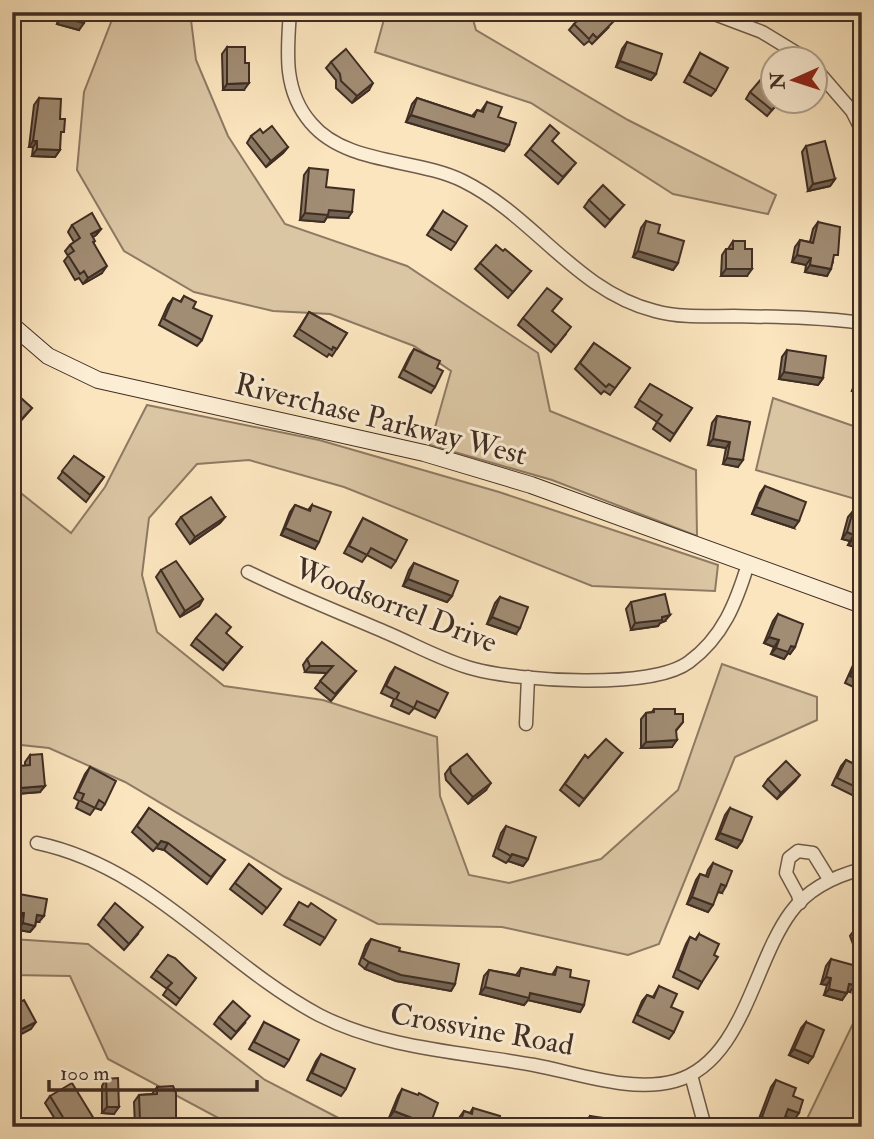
<svg xmlns="http://www.w3.org/2000/svg" width="874" height="1139" font-family="'IM FELL Double Pica',serif">
<rect width="100%" height="100%" fill="#fbe5be"/>
<filter id="stains"><feTurbulence type="fractalNoise" baseFrequency=".00286" numOctaves="4"/><feColorMatrix values="0 0 0 0 .2 0 0 0 0 .09 0 0 0 0 .02 0 0 0 .5 -.17"/></filter>
<radialGradient id="worn" r=".72"><stop offset=".6" stop-color="#630" stop-opacity="0"/><stop offset="1" stop-color="#630" stop-opacity=".3"/></radialGradient>
<g fill="#dbc6a4" stroke="#8e7a64" stroke-width="2">
<path d="M115,12h75l6,48 32,76 57,88 122,42 131,87 12,58 146,59 1,66 -145,-56 -122,-35 21,-74 -37,-25 -84,-32 -57,-3 -79,-19 -70,-41 -47,-81 7,-78z"/>
<path d="M386,12h85l5,18 152,90 148,75 -8,19 -95,-20 -142,-91 -156,-51z"/>
<path d="M773,398l89,31v72l-106,-31z"/>
<path d="M147,405l172,35 180,52 219,73 -3,26 -123,-5 -248,-99 -95,-27 -52,4 -48,54 -7,57 15,57 67,54 99,14 114,37 3,59 29,79 40,8 92,-24 77,-69 44,-126 95,33v23l-82,37 -76,187 -31,11 -126,-28 -124,-3 -93,-47 -160,-95 -76,-34 -37,-4v-258l59,47 34,-46z"/>
<path d="M12,939l76,5 177,136 91,47h-121l-127,-68 -38,-83 -58,-1z"/>
<path d="M862,1005v122h-59z"/>
</g>
<g fill="none" stroke-linecap="round" stroke-linejoin="round">
<g stroke="#6f5b4a" stroke-width="15">
<g id="street">
<path d="M290,12c-3,40 -7,79 21,111 35,42 106,35 152,58 71,35 113,110 192,130 25,7 53,5 79,5 43,1 85,1 128,7"/>
<path d="M709,12l53,20 46,28"/>
<path d="M814,67l38,44 10,20"/>
<path d="M248,572c44,22 91,40 137,60 29,12 58,29 89,37 44,12 178,21 215,-7 34,-25 47,-59 59,-98"/>
<path d="M526,724l2,-47"/>
<path d="M37,843c114,24 183,119 282,172 66,34 143,37 215,50 43,8 97,28 141,16 68,-19 78,-118 116,-169 17,-23 44,-36 71,-43"/>
<path d="M800,903l-2,-8 -12,-22 3,-15 9,-7 15,2 16,26"/>
<path d="M691,1075l14,52"/>
</g>
</g>
<g stroke="#402d23" stroke-width="18">
<path id="secondary" d="M12,325l36,31 50,24 326,73 107,32 331,120"/>
</g>
<use href="#street" stroke="#fceed5" stroke-width="12"/>
<use href="#secondary" stroke="#fceed5" stroke-width="16"/>
</g>
<g fill="#8a7964" stroke="#402d23" stroke-width="2">
<path d="M60,12h26l-7,18 -22,-6z"/>
<path d="M574,24l34,4 -16,16 -3,-3 -5,4 -15,-15z"/>
<path d="M627,42l29,32 -5,6 -35,-13 6,-18z"/>
<path d="M227,47l17,43h-21l-1,-36z"/>
<path d="M700,53l16,37 -5,6 -27,-14z"/>
<path d="M331,62l38,28 -17,13 -16,-15v-8l-10,-12z"/>
<path d="M765,81l14,21 -12,14 -21,-17 4,-7z"/>
<path d="M39,98l21,40v12l-5,7 -23,-1 1,-9h-4l5,-42z"/>
<path d="M417,98l55,18 5,-6 4,1 6,-9 11,15 6,34 -98,-29 6,-18z"/>
<path d="M263,133l25,14 -5,6 -17,14 -19,-24 4,-7z"/>
<path d="M553,142l18,27 -13,15 -33,-29 5,-6z"/>
<path d="M806,146l29,33 -5,7 -22,5 -6,-39z"/>
<path d="M309,168l17,19 22,31 -21,-1 -3,5 -24,-2 4,-45z"/>
<path d="M589,200l35,5 -19,22 -21,-20z"/>
<path d="M443,211l13,32 -5,7 -24,-15z"/>
<path d="M646,221l12,12 20,30 -5,7 -40,-13 8,-29z"/>
<path d="M818,222l15,40 -6,14 -22,-4 1,-7 -14,-3 3,-15 5,-7 10,2 3,-13z"/>
<path d="M72,225l29,4 -5,6 -3,2 1,7 8,29 -19,11 -4,-6 -4,2 -11,-19 4,-5 -3,-5 5,-6 4,-3 -6,-10z"/>
<path d="M733,241l14,35h-26l1,-21 4,-6h2z"/>
<path d="M480,263l51,8 -23,27 -33,-29z"/>
<path d="M184,296l9,12 9,32 -5,6 -38,-21 9,-20 5,-7 7,4z"/>
<path d="M309,312l38,21 -15,23 -3,-2 -2,3 -33,-21z"/>
<path d="M552,312l14,22 -15,18 -33,-27 5,-7z"/>
<path d="M594,343l36,25 -20,27 -6,-4 -3,3 -26,-25z"/>
<path d="M414,349l23,19 -2,19 -4,6 -32,-16 11,-22z"/>
<path d="M787,350l36,28 -5,7 -39,-6 3,-22z"/>
<path d="M862,364v38l-3,-1 2,-7 -9,-3 7,-22z"/>
<path d="M650,384l42,24 -22,33 -17,-12 4,-7 -22,-15z"/>
<path d="M12,390l20,18 -20,23z"/>
<path d="M717,416l33,6 -12,45 -15,-3 3,-16 -18,-3 4,-22z"/>
<path d="M74,456l30,21 -18,25 -28,-24z"/>
<path d="M765,486l29,42 -42,-14 8,-21z"/>
<path d="M295,505l13,5 4,-5 3,44 -34,-14 9,-23z"/>
<path d="M862,507v42l-14,-4 2,-4 -8,-2 6,-22 5,-6 5,1z"/>
<path d="M181,517h44l-5,6 -30,21 -14,-20z"/>
<path d="M363,518l33,43 -5,7 -24,-13 -5,7 -18,-9 15,-28z"/>
<path d="M414,563l38,33 -5,6 -44,-16 6,-16z"/>
<path d="M161,570l42,29 -4,7 -19,11 -24,-40z"/>
<path d="M500,597l16,37 -29,-10 8,-21z"/>
<path d="M631,602l34,19 -5,2 -2,3 -27,4 -5,-21z"/>
<path d="M778,614l17,33 -5,7 -2,-1 -4,6 -13,-5 3,-7 -10,-4 9,-22z"/>
<path d="M196,638l46,9 -19,23 -32,-25z"/>
<path d="M859,656l3,2v33l-17,-8 9,-20z"/>
<path d="M307,659l49,12 -25,30 -16,-13 12,-15 -22,-1 -2,-7z"/>
<path d="M395,667l44,44 -4,7 -21,-10 -5,6 -18,-8 3,-7 -13,-6 9,-19z"/>
<path d="M654,709l21,5 8,8 -7,9 -4,16 -31,1v-29l5,-6 6,-1z"/>
<path d="M622,753l-43,53 -19,-16 25,-35 3,3z"/>
<path d="M30,755l10,37 -24,2 -2,-21 5,-7h6v-4z"/>
<path d="M846,760l16,8v32l-30,-15 9,-19z"/>
<path d="M90,767l15,37 -4,6 -6,-2 -5,7 -14,-7 3,-7 -5,-3 11,-24z"/>
<path d="M450,767l36,23 -18,14 -22,-24 -1,-6z"/>
<path d="M768,779l27,2 -18,18 -14,-13z"/>
<path d="M149,808l76,52 -18,24 -43,-34 -8,-2 -3,3 -21,-19z"/>
<path d="M730,808l12,33 -5,7 -21,-9 9,-24z"/>
<path d="M506,826l22,33 -5,7 -15,-5 -2,2 -13,-7 8,-23z"/>
<path d="M713,863l9,30 -4,-1 -10,20 -21,-8 9,-24 4,-6 6,2 2,-6z"/>
<path d="M249,864l32,25 -19,25 -32,-25z"/>
<path d="M19,894l20,28h-3l-1,4 -5,6 -12,-2 2,-10 -8,-2 3,-17z"/>
<path d="M299,902l9,5 17,31 -5,7 -36,-20z"/>
<path d="M103,918l35,16 -14,16 -26,-25z"/>
<path d="M862,927v26l-5,2 -7,-19 5,-7z"/>
<path d="M699,934l3,48 -4,7 -25,-12 13,-33 4,-7 5,3z"/>
<path d="M371,939l28,12 56,33 -4,7 -55,-10 -31,-12 -6,-5 7,-19z"/>
<path d="M168,955l28,23 -20,27 -13,-10 4,-6 -16,-12z"/>
<path d="M831,959l19,33 -3,-1 -5,9 -18,-5 3,-10 -6,-1 5,-18z"/>
<path d="M557,967l13,10 14,28 -4,7 -52,-12 -4,5 -44,-11 4,-18 5,-6 27,5 5,-7 31,7z"/>
<path d="M659,986l12,21 3,25 -5,7 -36,-17 9,-21 5,-6 6,2z"/>
<path d="M219,1017l26,6 -14,16 -17,-15z"/>
<path d="M264,1022l25,38 -5,7 -35,-18z"/>
<path d="M806,1022l2,41 -19,-8 12,-27z"/>
<path d="M321,1054l25,35 -5,7 -34,-16 9,-19z"/>
<path d="M106,1079l8,35 -12,-1v-27z"/>
<path d="M776,1080l17,16 1,24 -8,-3 -5,10h-15l-9,-3 14,-37z"/>
<path d="M157,1087l19,33 -4,6 -37,1 -1,-25 5,-7 13,-1z"/>
<path d="M402,1089l28,36 -1,2h-17l-23,-9 9,-22z"/>
<path d="M50,1096l44,23 -7,8h-27l-15,-24z"/>
<path d="M473,1108l24,19h-40l2,-9 5,-7 6,2z"/>
<path d="M590,1116l27,11h-32v-4z"/>
</g>
<g fill="#716351" stroke="#402d23" stroke-width="2">
<path d="M218,12h30l-2,3z"/>
<path d="M341,12h20l-4,5h-20z"/>
<path d="M62,17l22,6 -5,7 -22,-6z"/>
<path d="M620,61l36,13 -5,6 -35,-13z"/>
<path d="M249,83l-5,7h-21l4,-6z"/>
<path d="M373,83l-4,7 -17,13 5,-7z"/>
<path d="M411,115l98,30 -5,6 -98,-29z"/>
<path d="M33,141h4l-4,6h-4z"/>
<path d="M288,147l-5,6 -17,14 5,-6z"/>
<path d="M37,149l23,1 -5,7 -23,-1z"/>
<path d="M835,179l-5,7 -22,5 5,-7z"/>
<path d="M329,210l23,2 -4,6 -21,-1 -3,5 -24,-2 5,-7z"/>
<path d="M101,229l-5,6 -9,6 4,-7z"/>
<path d="M638,251l40,12 -5,7 -40,-13z"/>
<path d="M797,255l14,3 -5,7 -14,-3z"/>
<path d="M810,265l21,4 -4,7 -22,-4z"/>
<path d="M107,266l-5,7 -19,11 5,-6z"/>
<path d="M726,269h26l-5,7h-26z"/>
<path d="M784,372l39,6 -5,7 -39,-6z"/>
<path d="M856,385l6,1 -1,8 -9,-3z"/>
<path d="M713,439l17,3 -4,6 -18,-3z"/>
<path d="M727,458l16,2 -5,7 -15,-3z"/>
<path d="M756,507l43,14 -5,7 -42,-14z"/>
<path d="M225,517l-5,6 -30,21 5,-7z"/>
<path d="M285,528l34,14 -4,7 -34,-14z"/>
<path d="M847,532l7,3 -4,6 -8,-2z"/>
<path d="M853,539l9,2v8l-14,-4z"/>
<path d="M408,579l44,17 -5,6 -44,-16z"/>
<path d="M203,599l-4,7 -19,11 5,-6z"/>
<path d="M670,615l-5,6 -5,2 -2,3 -27,4 4,-7z"/>
<path d="M492,617l28,11 -4,6 -29,-10z"/>
<path d="M769,637l10,3 -5,7 -10,-4z"/>
<path d="M791,646l4,1 -5,7 -2,-1 -4,6 -13,-5 5,-6z"/>
<path d="M310,666h23l-5,7 -23,-1z"/>
<path d="M677,740l-5,7 -31,1 5,-6z"/>
<path d="M800,775l-5,6 -18,18 4,-6z"/>
<path d="M491,783l-5,7 -18,14 5,-7z"/>
<path d="M45,786l-5,6 -24,2 4,-6z"/>
<path d="M720,833l22,8 -5,7 -21,-9z"/>
<path d="M161,841l7,2 -4,7 -8,-2z"/>
<path d="M512,854l16,5 -5,7 -15,-5z"/>
<path d="M721,884l5,2 -4,7 -6,-2z"/>
<path d="M692,897l21,8 -5,7 -21,-8z"/>
<path d="M16,912l8,1 -4,7 -8,-2z"/>
<path d="M37,915l7,1 -5,6 -7,-1z"/>
<path d="M23,923l12,3 -5,6 -12,-2z"/>
<path d="M369,962l86,22 -4,7 -55,-10 -31,-12z"/>
<path d="M826,977l5,1 -4,7 -6,-1z"/>
<path d="M849,984l6,1 -5,7 -5,-2z"/>
<path d="M485,987l45,6 54,12 -4,7 -52,-12 -4,5 -44,-11z"/>
<path d="M829,989l18,4 -5,7 -18,-5z"/>
<path d="M36,1022l-5,7 -19,10v-5z"/>
<path d="M794,1049l19,8 -5,6 -19,-8z"/>
<path d="M107,1107h12l-5,7 -12,-1z"/>
<path d="M788,1109l11,4 -5,7 -10,-4z"/>
<path d="M394,1111l36,14 -1,2h-17l-23,-9z"/>
<path d="M762,1117l20,8 -1,2h-15l-9,-3z"/>
<path d="M94,1119l-7,8h-7z"/>
<path d="M176,1120l-4,6 -36,1 4,-6z"/>
</g>
<g fill="#a18d74" stroke="#402d23" stroke-width="2">
<path d="M63,12h23l-2,11 -22,-6z"/>
<path d="M586,12h17l10,10 -16,16 -4,-4 -4,5 -15,-15z"/>
<path d="M627,42l35,12 -6,20 -36,-13z"/>
<path d="M227,47h18v16h4v20l-22,1z"/>
<path d="M346,49l27,34 -16,13 -16,-15 -1,-7 -9,-12z"/>
<path d="M700,53l28,15 -12,22 -27,-15z"/>
<path d="M769,76l4,3v23h6l-7,8 -22,-18 12,-14 3,3z"/>
<path d="M39,98l22,1 -1,20h5l-1,13h-3l-1,18 -23,-1v-8h-4z"/>
<path d="M417,98l57,19 3,-7 6,2 4,-10 15,5 -4,10 18,6 -7,22 -98,-30z"/>
<path d="M550,125l9,8 -7,8 24,22 -13,14 -33,-28z"/>
<path d="M272,126l16,21 -17,14 -20,-25 9,-7 3,4z"/>
<path d="M825,141l10,38 -22,5 -7,-38z"/>
<path d="M309,168l19,2 -2,17 28,3 -2,22 -23,-2 -1,5 -23,-2z"/>
<path d="M603,185l21,20 -14,15 -21,-20z"/>
<path d="M443,211l24,15 -11,17 -24,-14z"/>
<path d="M92,213l9,16 -10,5 4,7 -2,1 14,24 -19,12 -4,-7 -4,3 -12,-19 6,-4 -4,-6 10,-7 -8,-13z"/>
<path d="M646,221l14,4 -2,8 26,8 -6,22 -40,-12z"/>
<path d="M818,222l22,5 -2,28h-4l-3,14 -21,-4 1,-7 -14,-3 3,-15 13,3z"/>
<path d="M733,241h12v8h7v20h-26v-20h7z"/>
<path d="M496,245l7,6 2,-2 26,22 -18,21 -33,-29z"/>
<path d="M547,288l15,11 -10,12 19,16 -15,19 -33,-28z"/>
<path d="M184,296l12,6 -3,6 19,8 -10,24 -38,-21 9,-21 8,4z"/>
<path d="M309,312l38,21 -10,16 -4,-2 -1,3 -33,-21z"/>
<path d="M594,343l36,25 -15,20 -6,-4 -3,3 -26,-24z"/>
<path d="M414,349l26,12 -3,7 6,3 -8,16 -31,-17z"/>
<path d="M787,350l39,6 -3,22 -39,-6z"/>
<path d="M862,367v19l-6,-1z"/>
<path d="M650,384l42,24 -18,26 -17,-12 5,-7 -23,-15z"/>
<path d="M12,390l20,18 -15,16 -5,-4z"/>
<path d="M717,416l33,6 -7,38 -16,-2 3,-16 -17,-3z"/>
<path d="M74,456l30,21 -14,18 -28,-24z"/>
<path d="M765,486l41,16 -7,19 -43,-14z"/>
<path d="M211,497l14,20 -30,20 -14,-20z"/>
<path d="M295,505l15,6 2,-6 19,7 -12,30 -34,-14z"/>
<path d="M862,510v31l-9,-2 1,-4 -7,-3 6,-21 8,2z"/>
<path d="M363,518l44,22 -11,21 -25,-13 -4,7 -18,-9z"/>
<path d="M176,561l27,38 -18,12 -24,-41z"/>
<path d="M414,563l44,18 -6,15 -44,-17z"/>
<path d="M665,594l5,21 -8,2v3l-27,3 -4,-21z"/>
<path d="M500,597l28,10 -8,21 -28,-11z"/>
<path d="M216,614l15,13 -5,6 16,14 -15,17 -31,-26z"/>
<path d="M778,614l25,10 -8,23 -4,-1 -3,6 -12,-4 3,-8 -10,-3z"/>
<path d="M322,642l34,29 -21,23 -15,-13 13,-15h-23l-3,-7z"/>
<path d="M859,656l3,2v24l-12,-6z"/>
<path d="M395,667l53,26 -9,18 -22,-10 -3,7 -18,-9 3,-6 -13,-7z"/>
<path d="M654,709h21v5h8v8l-7,8 1,10 -31,2v-29l8,-1z"/>
<path d="M606,739l16,14 -38,46 -19,-15 20,-29 3,3z"/>
<path d="M42,754l3,32 -25,2 -1,-22 11,-1v-10z"/>
<path d="M467,754l24,29 -18,14 -22,-24 -1,-6z"/>
<path d="M846,760l16,8v22l-25,-12z"/>
<path d="M786,761l14,14 -19,18 -13,-14z"/>
<path d="M90,767l26,14 -11,23 -6,-4 -4,8 -14,-7 3,-7 -6,-2z"/>
<path d="M149,808l76,52 -14,17 -43,-34 -7,-2 -3,4 -21,-19z"/>
<path d="M730,808l22,9 -10,24 -22,-8z"/>
<path d="M506,826l30,11 -8,22 -16,-5 -1,2 -13,-7z"/>
<path d="M713,863l19,8 -6,15 -5,-2 -8,21 -21,-8 8,-23 8,3z"/>
<path d="M249,864l32,25 -14,19 -32,-25z"/>
<path d="M19,894l28,5 -3,17 -7,-1 -2,11 -12,-3 1,-10 -8,-1z"/>
<path d="M299,902l9,5 3,-4 25,17 -11,18 -36,-19z"/>
<path d="M115,903l28,24 -14,17 -26,-26z"/>
<path d="M862,927v21l-7,-19z"/>
<path d="M699,934l20,10 -5,11 4,2 -16,25 -24,-12 12,-33 6,3z"/>
<path d="M371,939l29,9 -1,3 60,13 -4,20 -54,-9 -32,-13 -6,-4z"/>
<path d="M168,955l7,3 21,20 -16,21 -13,-11 5,-5 -16,-13z"/>
<path d="M831,959l29,8 -5,18 -6,-1 -2,9 -18,-4 2,-11 -5,-1z"/>
<path d="M557,967l14,3 -1,7 19,4 -5,24 -54,-12 -1,5 -44,-11 4,-17 30,6 2,-8 27,6 7,1z"/>
<path d="M659,986l18,8 -6,13 12,5 -9,20 -37,-17 10,-20 7,3z"/>
<path d="M24,1000l12,22 -24,12v-28z"/>
<path d="M233,1001l17,15 -14,16 -17,-15z"/>
<path d="M264,1022l35,18 -10,20 -35,-18z"/>
<path d="M806,1022l18,8 -11,27 -19,-8z"/>
<path d="M321,1054l34,15 -9,20 -34,-16z"/>
<path d="M118,1078l1,29h-12l-1,-28z"/>
<path d="M776,1080l20,8 -3,8 10,4 -4,13 -11,-4 -6,16 -20,-8z"/>
<path d="M72,1083l22,36 -14,8h-11l-19,-31z"/>
<path d="M173,1086l3,7v27l-36,1 -1,-26 18,-1v-7z"/>
<path d="M402,1089l16,6 1,-2 19,10 -8,22 -36,-14z"/>
<path d="M473,1108l27,8 -3,11h-38l5,-16 8,3z"/>
<path d="M590,1116l28,4 -1,7h-29z"/>
<path d="M514,1119l39,2v6h-39z"/>
</g>
<g text-anchor="middle" stroke-width="6" stroke-linejoin="round" paint-order="stroke">
<g font-size="30" fill="#402d23" stroke="#fceed5">
<text transform="translate(381 419) rotate(14)" y="10">Riverchase Parkway West</text>
<text transform="translate(396 605) rotate(21)" y="10">Woodsorrel Drive</text>
<text transform="translate(482 1029) rotate(10)" y="10">Crossvine Road</text>
</g>
</g>
<rect width="874" height="1139" fill="none" stroke="#fbe5be" stroke-width="42"/>
<rect x="14" y="14" width="846" height="1111" fill="none" stroke="#402d23" stroke-width="3.5"/>
<rect x="21" y="21" width="832" height="1097" fill="none" stroke="#402d23" stroke-width="2"/>
<g transform="translate(794 80) rotate(267)"><circle r="33" fill="#fceed5" stroke="#b1a18e" stroke-width="2"/>
<path d="M0-5L12 26L0 18L-12 26Z" fill="#8f2418"/>
<text y="-10" font-size="19" font-weight="bold" text-anchor="middle" fill="#402d23">N</text>
</g>
<path d="M49 1080v10h208v-10" fill="none" stroke="#402d23" stroke-width="3.5"/>
<text x="60" y="1080" font-size="21" fill="#402d23" stroke="#fceed5" stroke-width="5" paint-order="stroke">100 m</text>
<rect width="100%" height="100%" filter="url(#stains)"/>
<rect width="100%" height="100%" fill="url(#worn)"/>
</svg>
